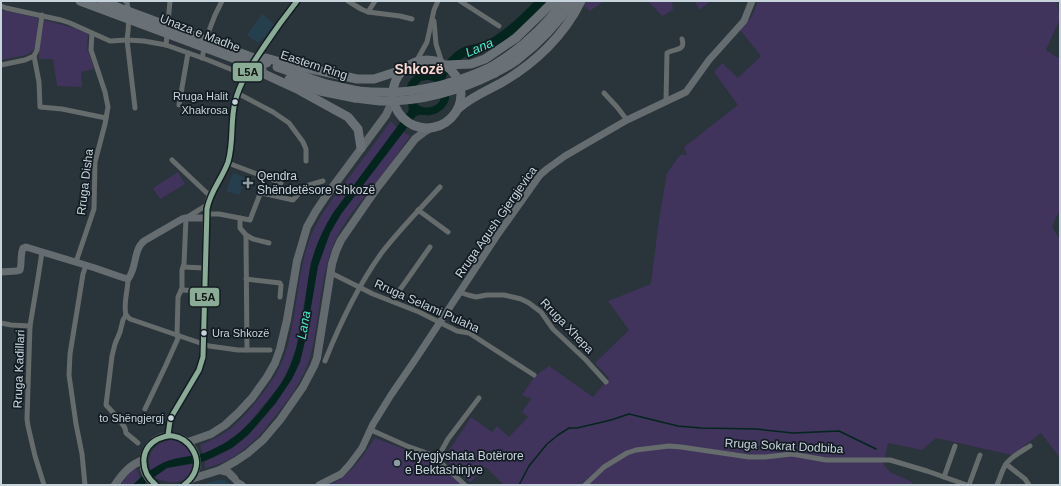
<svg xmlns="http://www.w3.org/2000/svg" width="1061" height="486" font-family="Arial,sans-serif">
<rect width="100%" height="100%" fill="#29343b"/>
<g fill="#263f4e">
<path d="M262,14l12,10 -9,13 -7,6 -11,-8z"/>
<path d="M233,173l11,4 1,4 -6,14 -13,-4z"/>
<path d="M218,480h7l5,5h-30z"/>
</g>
<g fill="#40345c">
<path d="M586,1h18l-14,10 -6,-5z"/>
<path d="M648,1h24l1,9 -11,6z"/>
<path d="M695,1h16l-12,9z"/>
<path d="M758,1h299l3,18 -14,31 14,9v150l-8,18 8,13v218l-19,-25 -29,22 -76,-17 -14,12 -34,-7 -5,21 7,8 22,10 1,3h-410v-1l-17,-17 -16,15 -26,-24 27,-41 21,15 5,-6 12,11 19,-20 -6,-5 9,-13 -9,-4 13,-19 14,-10 44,31 16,-19 -14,-15 34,-33 -21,-29 43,-17 8,-65 8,-46 13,-18h7l-3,-8 54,-42 -24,-33 8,-9 16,15 23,-22 -21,-26 12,-14z"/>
<path d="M1,10l37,8 -2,28 -2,4 -8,5 -25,5z"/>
<path d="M44,20l30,8 14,6 -1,14 7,21 -13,3 1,15 -25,-1 -4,-27h-14v-9z"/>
<path d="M391,121l6,7 -64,85 -18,37 -5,19 -14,80 -6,16 -8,17 -10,13 -29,35 -15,12 -25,12 -3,-9c27,-11 36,-19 55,-42 13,-16 25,-32 31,-52 12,-38 10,-79 26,-118 10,-22 25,-40 39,-58 13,-18 27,-36 40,-54z"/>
<path d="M403,132l7,4c-13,20 -28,39 -43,58 -12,14 -23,29 -31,45 -13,28 -15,59 -20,89 -2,13 -4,26 -9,38 -10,25 -26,43 -42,63 -14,17 -38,36 -60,39v-7c10,-4 19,-8 28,-14 13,-8 23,-20 33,-32 17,-21 29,-39 37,-65l15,-84 12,-33 11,-19z"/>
<path d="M178,172l7,12 -25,15 -7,-11z"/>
<path d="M375,438l60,23 28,24h-134c5,-2 10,-5 14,-8 13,-10 23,-26 32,-39z"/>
<path d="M170,440c10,1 17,6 22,16l-17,3 -12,3 -12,9c-6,-16 3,-28 19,-31z"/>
<path d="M193,464c-1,21 -24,22 -39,13l13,-9z"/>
<path d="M136,467l4,11 -7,7h-12l6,-9z"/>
</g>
<path fill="#04251e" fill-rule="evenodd" d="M442,69l5,5c-5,9 3,15 2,25 -2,8 -10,15 -19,16 -6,1 -10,-2 -15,2l-74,97 -11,19 -12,33 -12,71 -6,25 -8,17 -17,25 -27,31 -16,13 -27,13 -38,7 -24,17h-10c10,-11 26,-22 41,-26 11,-3 24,-3 35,-8 23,-10 36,-22 52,-41 9,-12 19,-23 26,-37 16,-33 17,-74 24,-110 5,-18 12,-34 22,-50l75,-101c2,-5 0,-6 -1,-11 -4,-11 1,-22 11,-27 9,-4 16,2 24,-5zM426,80c8,0 11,2 13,10 1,2 2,4 2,6 0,13 -23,16 -26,4 -1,-4 0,-9 0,-13l6,-6z"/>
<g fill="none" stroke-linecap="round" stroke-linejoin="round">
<path stroke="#04251e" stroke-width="1.5" d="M519,485l10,-19 18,-22 11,-9 11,-7h8l34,-8 18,-6 49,12 23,2 55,1 37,4 46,-2 37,18"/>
<path stroke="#04251e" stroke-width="9" d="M438,79c8,-9 16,-23 28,-28 9,-4 17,-2 26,-8 19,-11 34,-26 49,-42"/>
<g stroke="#666b6c" stroke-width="5">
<path d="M125,1l2,1c3,13 2,24 0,38l17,1 22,4 42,15 37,15"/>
<path d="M348,1l13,8 7,3 32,4 12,3"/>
<path d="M460,1l39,25"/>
<path d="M1,6l5,2 55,12 9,3 40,18 17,-1 8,68"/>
<path d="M368,12l7,-11"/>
<path d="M434,21l2,23 6,19"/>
<path d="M166,45l4,-44"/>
<path d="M34,56l5,26 1,25 22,2 44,9"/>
<path d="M202,58c5,-22 9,-37 20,-57"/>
<path d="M416,62l11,-20 7,-32 4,-9"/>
<path d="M1,65l24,-5 9,-4 3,-6 5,-35"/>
<path d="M237,93l36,19 16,11 14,19 3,7v12"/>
<path d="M604,93l13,14 10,13"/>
<path d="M666,101l1,-48c7,-5 19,-1 15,-14"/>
<path d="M179,105l9,-52"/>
<path d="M172,160l38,36"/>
<path d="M228,163l53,20"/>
<path d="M418,210l30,22"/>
<path d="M206,214h13l31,6 10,-26 2,-1 31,7 13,-14 17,-5"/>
<path d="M240,218v10l6,7v2l1,113"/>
<path d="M246,235l7,4 16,4"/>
<path d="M42,252l-4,26 -8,48 -3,93 1,7 7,30 9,29"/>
<path d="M76,262l18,-53 1,-47 10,-38 3,-17 -3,-15 -14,-42 1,-17"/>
<path d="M183,267l22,1"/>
<path d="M331,273l42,21 46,18 38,19 12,2 65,42"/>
<path d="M246,279l34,4 1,2 -1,12"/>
<path d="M181,290l23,1"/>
<path d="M459,292l9,3 8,2 11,-2h17l17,4 8,4 12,9 12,17 33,31 20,22"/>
<path d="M392,301l38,-54"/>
<path d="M126,315l4,4 79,27 29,4h32"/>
<path d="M126,315l-3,5 -3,12 -5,12 -3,12 -6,49 13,14 6,9 1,5 12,10"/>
<path d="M126,315c-3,-11 2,-25 2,-36"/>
<path d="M1,323l10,2 19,1"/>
<path d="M177,336l1,-39 4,-9v-18l2,-6 2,-46 21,-13"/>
<path d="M325,361c16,-40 33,-76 58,-110 18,-23 38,-43 57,-64"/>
<path d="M145,409l21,-44 13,-29"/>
<path d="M371,430l36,16 31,11 2,5 25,23"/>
<path d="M438,457l10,-18 31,-41"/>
<path d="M1006,464l19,15 4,6"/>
<path d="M944,477l11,-31"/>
<path d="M85,485l-3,-31 -6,-30 -7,-49 1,-21 13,-80 3,-9"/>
<path d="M585,485l19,-18 23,-14 9,-3 33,-4 12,1 68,10h16l27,-3 34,6h64l37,11 40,14"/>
<path d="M969,485l11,-30"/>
<path d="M997,485c3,-7 5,-15 9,-21 6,-8 16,-13 24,-18"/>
</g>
<g stroke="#666d70" stroke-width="7">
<path d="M1,272l15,-1 4,-1c2,-7 0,-15 3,-22l3,-1 69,21 26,9 7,2c9,-11 5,-29 16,-38l38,-22 4,-1h20"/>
<path d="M168,435l2,-14 3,-7 26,-44 4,-13 3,-131c0,-9 0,-18 3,-27 5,-13 15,-24 19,-38 6,-19 2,-40 7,-60 5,-20 16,-36 28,-53 11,-16 22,-32 34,-47"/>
<path d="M234,478l3,4 5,3"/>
<path d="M319,485l22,-11 9,-10 12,-16 11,-24 18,-29 26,-38 79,-120 44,-62 7,-6 18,-13 62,-36 59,-28 23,-32 35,-39 8,-20"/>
</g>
<g stroke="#646b6f" stroke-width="8">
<path d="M188,442l23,-8 14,-9 13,-12 14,-15 15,-21 8,-14 5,-14 7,-29 10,-59 10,-34 9,-16 10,-15 60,-81 5,-11 2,-8"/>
<path d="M220,470l8,2 6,6"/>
<path d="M191,479l29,-9 16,-9 12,-8 15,-13 17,-20 23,-33 11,-21 3,-8 15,-94 4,-13 5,-11 36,-52 38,-49 9,-7 7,-4"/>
<path d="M115,485c8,-12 15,-20 28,-25"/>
<path d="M156,485c-9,-6 -14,-15 -12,-26 0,-7 4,-14 10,-18 25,-18 56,14 37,38 -2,2 -5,4 -7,6"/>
</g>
<g stroke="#697176" stroke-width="9">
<path d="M266,58l18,5 73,16h17l28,-9"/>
<circle cx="427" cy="94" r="34"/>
<path d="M446,65l25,-1 14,-5 31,-21 38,-37"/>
<path d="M277,67l49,17 32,7"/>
<path d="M491,67c29,-17 53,-39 73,-66"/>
<path d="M260,72l39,18 49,27 10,12 3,19"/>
<path d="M495,73c7,-4 15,-8 22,-13 21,-16 41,-37 56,-59"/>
<path d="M289,79l31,12 35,7"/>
<path d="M459,108c12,-11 27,-17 42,-25 33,-19 63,-47 80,-82"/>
</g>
<g stroke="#697176" stroke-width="9">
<path d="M80,1l182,68"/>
<path d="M101,1l166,62"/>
<path d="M358,91c48,5 90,-4 133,-24"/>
<path d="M355,98c8,1 17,2 25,3 41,1 79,-10 115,-28"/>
</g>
<g stroke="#131c22" stroke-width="8">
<g id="bus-1">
<path d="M168,435l2,-14 3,-7 26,-44 4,-13 4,-148c3,-18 15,-30 21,-47 6,-20 2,-40 7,-60 5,-21 18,-39 30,-57 10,-15 21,-30 32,-44"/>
<path d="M156,485c-9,-7 -13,-15 -12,-27 1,-9 6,-15 14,-19 5,-2 10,-4 15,-3 15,2 28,20 22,35 -2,6 -6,10 -11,14"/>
</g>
</g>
<use href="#bus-1" stroke="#8aab95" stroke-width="5"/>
</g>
<g fill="#c8d4dc" stroke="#131c22" stroke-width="1.5">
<circle cx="235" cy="102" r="3.5"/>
<circle cx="204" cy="333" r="3.5"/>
<circle cx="171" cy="418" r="3.5"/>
</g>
<g fill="#909ca4" stroke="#131c22" stroke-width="1.5">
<path d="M246 177h4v4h4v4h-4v4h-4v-4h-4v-4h4z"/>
<circle cx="397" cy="463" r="4"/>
</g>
<g text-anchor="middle" stroke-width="3.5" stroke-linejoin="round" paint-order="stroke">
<g font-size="11" fill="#c8d4dc" stroke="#131c22" text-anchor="end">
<text x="228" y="100">Rruga Halit<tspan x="228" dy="14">Xhakrosa</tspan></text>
<text x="212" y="337" text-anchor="start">Ura Shkozë</text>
<text x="164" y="422">to Shëngjergj</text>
</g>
<g font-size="12" fill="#c8d4dc" stroke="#131c22">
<text transform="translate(200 33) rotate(21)" y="4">Unaza e Madhe</text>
<text transform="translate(314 65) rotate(18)" y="4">Eastern Ring</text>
<text transform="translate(85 182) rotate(-83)" y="4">Rruga Disha</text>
<text transform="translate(496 222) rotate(-55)" y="4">Rruga Agush Gjergjevica</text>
<text transform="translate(427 306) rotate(24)" y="4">Rruga Selami Pulaha</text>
<text transform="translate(567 326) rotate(46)" y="4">Rruga Xhepa</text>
<text transform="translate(19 369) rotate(-88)" y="4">Rruga Kadillari</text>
<text transform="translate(784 446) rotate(3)" y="4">Rruga Sokrat Dodbiba</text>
</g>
<g font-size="12" fill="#c8d4dc" stroke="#131c22" text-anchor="start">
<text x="257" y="180">Qendra<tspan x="257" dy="14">Shëndetësore Shkozë</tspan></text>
<text x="405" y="460">Kryegjyshata Botërore<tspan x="405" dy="14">e Bektashinjve</tspan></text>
</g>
<g font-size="13" font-style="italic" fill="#42edc6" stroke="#131c22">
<text transform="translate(479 47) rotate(-23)" y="5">Lana</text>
<text transform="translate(303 325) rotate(-80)" y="5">Lana</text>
</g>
<g font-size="14" font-weight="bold" fill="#fcd9d1" stroke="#131c22">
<text x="419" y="74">Shkozë</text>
</g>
</g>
<g stroke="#131c22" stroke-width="1.5">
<rect x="232" y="62" width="31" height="20" rx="4" fill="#8aab95"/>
<rect x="189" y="287" width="31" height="20" rx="4" fill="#8aab95"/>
</g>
<g font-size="11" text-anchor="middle" font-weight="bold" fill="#111">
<text x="248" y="76">L5A</text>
<text x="205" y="301">L5A</text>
</g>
<rect width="1061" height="486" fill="none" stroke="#c8d4dc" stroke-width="4"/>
</svg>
